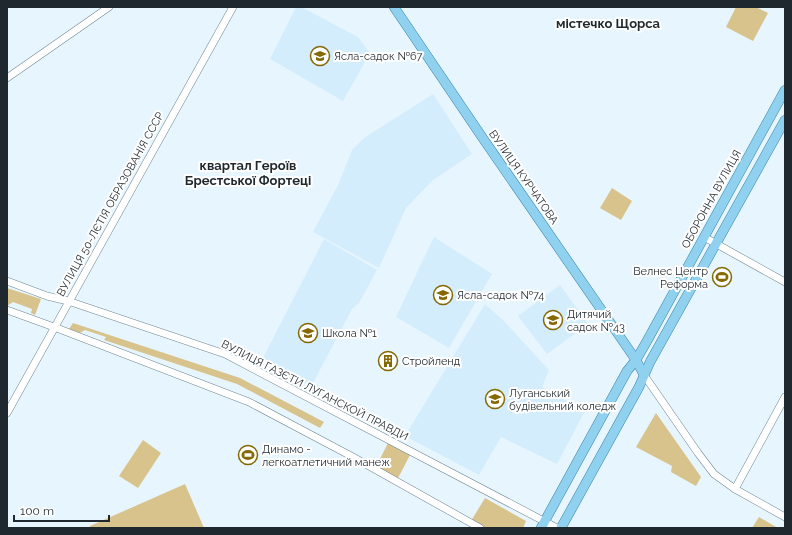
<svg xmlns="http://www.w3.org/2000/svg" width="792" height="535" font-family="Raleway,sans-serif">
<rect width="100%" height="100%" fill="#e7f6fe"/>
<g fill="#d3edfc">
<path d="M296,7h5l57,30 12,16 -27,48 -73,-42z"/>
<path d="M433,94l39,60 -39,26 -27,28 -27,60 -66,-36 26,-49 13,-33 12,-12z"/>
<path d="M434,237l58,37 -43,74 -53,-31z"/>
<path d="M324,239l53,31 -18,33 -7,6 -41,78 -48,-29z"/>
<path d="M560,285l28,39 -41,30 -29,-38z"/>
<path d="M485,304l18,16 46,50 -7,17 43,24 -28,53 -56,-27 -22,38 -74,-39z"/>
</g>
<g fill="#d8c38c">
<path d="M736,7h20l12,6 -15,28 -27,-14z"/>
<path d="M612,188l20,13 -11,19 -21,-12z"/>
<path d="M7,288l34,11 -6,16 -4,-2 1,-4 -19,-7 -6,4z"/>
<path d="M73,323l167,55 84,44 -4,6 -83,-44 -133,-44 2,-3 -21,-7 -5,3 -11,-4z"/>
<path d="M656,413l45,64 -5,9 -25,-14 1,-6 -36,-19z"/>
<path d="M143,440l18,13 -23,35 -19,-12z"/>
<path d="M388,443l22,12 -13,25 -22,-11z"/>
<path d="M185,484l19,44h-114v-2z"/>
<path d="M485,498l41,23 -3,7h-39l-13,-7z"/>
<path d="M759,517l19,11h-26z"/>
</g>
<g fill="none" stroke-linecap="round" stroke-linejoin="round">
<g stroke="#708693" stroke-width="8">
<g id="minor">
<path d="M7,78l102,-71"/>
<path d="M704,237l81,45"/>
<path d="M7,281l40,15 21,5 157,53 332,174"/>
<path d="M7,310l47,17 195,75 104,55 127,71"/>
<path d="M644,375l54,78 16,21 21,15 50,28"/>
<path d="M7,413l226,-406"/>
<path d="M735,489l50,-92"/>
</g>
</g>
<g stroke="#3a82a6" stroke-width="10">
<g id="major">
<path d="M394,7l88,130 154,223 8,15"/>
<path d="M541,528l86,-157 9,-11 11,-19 138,-251"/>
<path d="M561,528l78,-141 11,-25 135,-242"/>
</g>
</g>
<use href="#minor" stroke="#fff" stroke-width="7"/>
<use href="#major" stroke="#91d1f0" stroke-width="9"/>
</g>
<defs>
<g id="school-ring" transform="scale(1)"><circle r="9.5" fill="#fff" stroke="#856802" stroke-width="1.5"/><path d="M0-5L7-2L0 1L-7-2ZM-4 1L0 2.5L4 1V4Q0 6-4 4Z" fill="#856802"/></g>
<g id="stadium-ring" transform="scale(1)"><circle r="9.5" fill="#fff" stroke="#856802" stroke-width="1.5"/><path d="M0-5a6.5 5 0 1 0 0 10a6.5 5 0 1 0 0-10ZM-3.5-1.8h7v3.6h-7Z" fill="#856802"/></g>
<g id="building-ring" transform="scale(1)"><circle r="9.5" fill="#fff" stroke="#856802" stroke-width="1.5"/><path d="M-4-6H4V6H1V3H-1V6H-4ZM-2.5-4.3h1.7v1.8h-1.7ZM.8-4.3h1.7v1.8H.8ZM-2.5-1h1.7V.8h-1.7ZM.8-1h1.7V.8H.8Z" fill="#856802"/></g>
<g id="university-ring" transform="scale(1)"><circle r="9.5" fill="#fff" stroke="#856802" stroke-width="1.5"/><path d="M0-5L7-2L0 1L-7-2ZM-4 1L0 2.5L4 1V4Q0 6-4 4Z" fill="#856802"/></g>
</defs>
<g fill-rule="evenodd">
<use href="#school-ring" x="320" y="56"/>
<use href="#stadium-ring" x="722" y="277"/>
<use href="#school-ring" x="443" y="295"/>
<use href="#school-ring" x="553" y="320"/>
<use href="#school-ring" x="308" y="333"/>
<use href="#building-ring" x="388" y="361"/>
<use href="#university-ring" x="495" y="399"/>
<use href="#stadium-ring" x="248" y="455"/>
</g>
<g text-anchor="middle" stroke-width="4" stroke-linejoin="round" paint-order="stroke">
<g font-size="11" fill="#1f282e" stroke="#fff" text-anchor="start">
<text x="334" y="60">Ясла-садок №67</text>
<text x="708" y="275" text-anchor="end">Велнес Центр<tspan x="708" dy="13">Реформа</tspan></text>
<text x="457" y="299">Ясла-садок №74</text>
<text x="567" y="318">Дитячий<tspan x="567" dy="13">садок №43</tspan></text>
<text x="322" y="337">Школа №1</text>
<text x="402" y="365">Стройленд</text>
<text x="509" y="397">Луганський<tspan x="509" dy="13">будівельний коледж</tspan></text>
<text x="262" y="453">Динамо -<tspan x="262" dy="13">легкоатлетичний манеж</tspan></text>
</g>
<g font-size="11" fill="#1f282e" stroke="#fff">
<text transform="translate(524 177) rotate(55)" y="4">ВУЛИЦЯ КУРЧАТОВА</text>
<text transform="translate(711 199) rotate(-61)" y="4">ОБОРОННА ВУЛИЦЯ</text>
<text transform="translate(110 204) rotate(-61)" y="4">ВУЛИЦЯ 50-ЛЄТІЯ ОБРАЗОВАНІЯ СССР</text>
<text transform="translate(315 390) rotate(27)" y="4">ВУЛИЦЯ ГАЗЄТИ ЛУГАНСКОЙ ПРАВДИ</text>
</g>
<g font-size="13" font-weight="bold" fill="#1f282e" stroke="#fff">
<text x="608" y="28">містечко Щорса</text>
<text x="248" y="170">квартал Героїв<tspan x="248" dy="15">Брестської Фортеці</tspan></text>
</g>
</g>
<rect width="792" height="535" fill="none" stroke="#1f282e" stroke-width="16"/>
<path d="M14 515v6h95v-6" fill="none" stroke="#1f282e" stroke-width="2"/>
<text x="20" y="515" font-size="12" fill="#1f282e" stroke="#ffffff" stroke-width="3" paint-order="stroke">100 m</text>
</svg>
